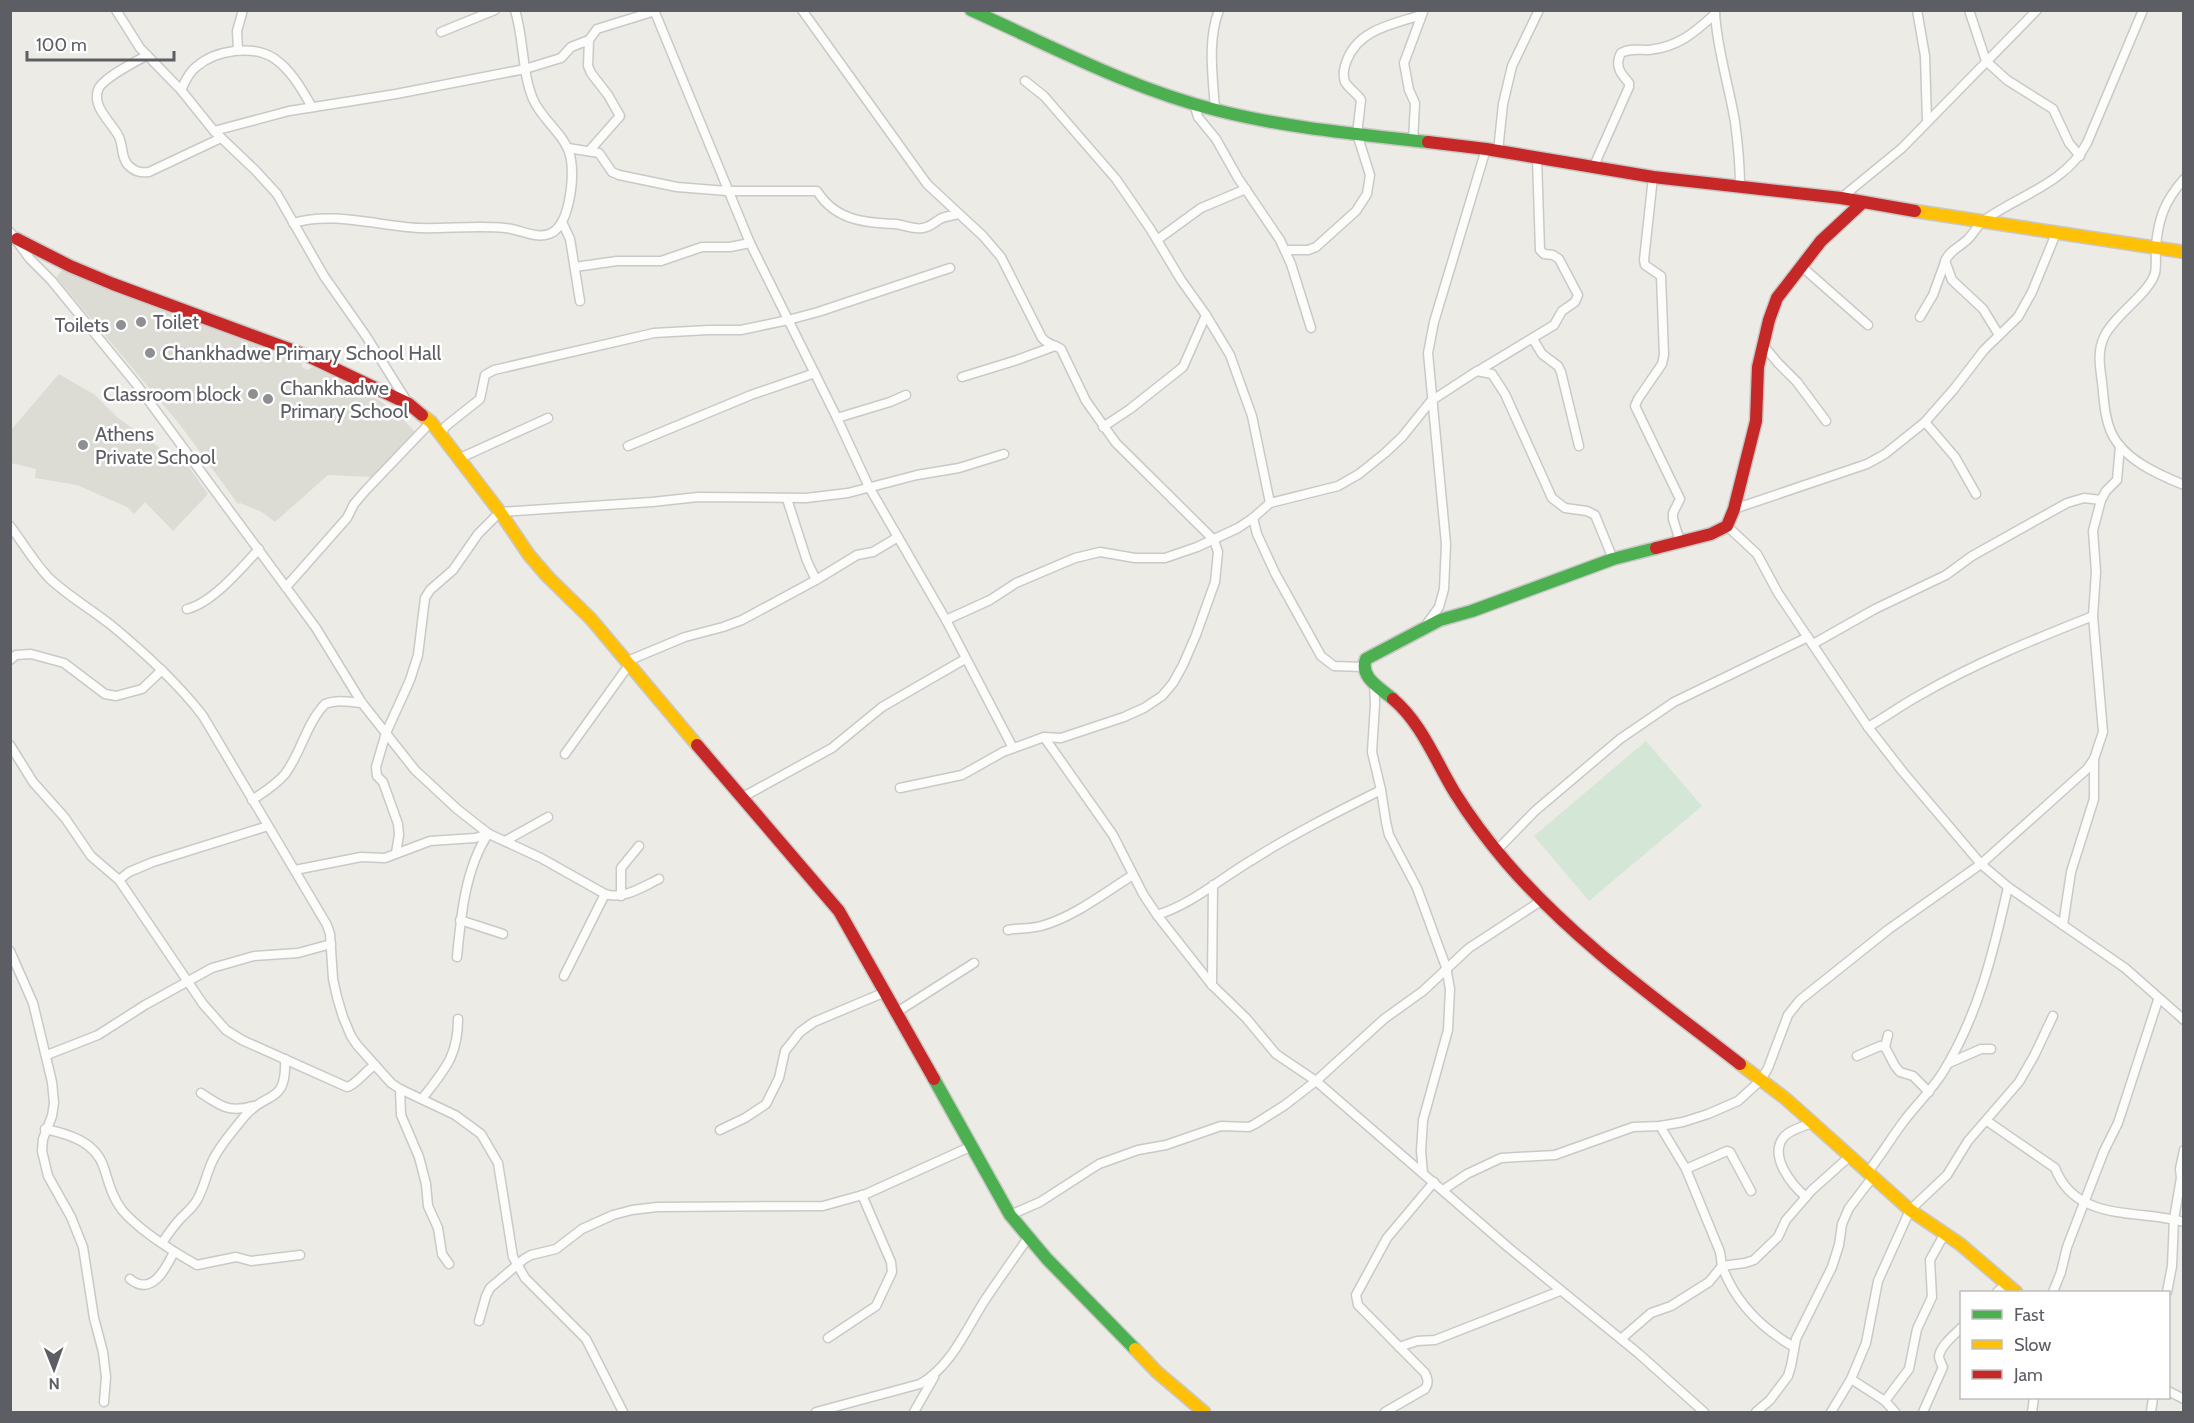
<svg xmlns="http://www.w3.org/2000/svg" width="2194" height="1423" font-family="Cabin,sans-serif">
<rect width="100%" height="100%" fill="#ecebe6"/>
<g fill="#dcdbd4">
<path d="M65,267l237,96v4l6,3 4,-3 42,17 41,27 22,23 -45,43 -44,-2 -53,47 -13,-10 -22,-9 -2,1 -57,-78 -125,-149z"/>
<path d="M59,374l36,21 23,23 59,42 4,-4 27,38 -35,37 -28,-29 -11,12 -7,-7 -50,-22 -42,-7 1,-9 -25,-6v-33z"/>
</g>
<path fill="#d4e7d6" d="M1646,741l56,65 -113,95 -55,-65z"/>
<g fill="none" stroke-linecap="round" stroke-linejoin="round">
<g stroke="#c9c9c8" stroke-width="11">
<g id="street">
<path d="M116,10l24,38 41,42 33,41 41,39 22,24 47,82 42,60 42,67"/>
<path d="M654,10l96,233 87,175 32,69 77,133 67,128"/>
<path d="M802,10l125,174 56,52 18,21 41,81c6,7 12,6 19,11l25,52 30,42 98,97 4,12 -3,30 -19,53 -13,30 -10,18 -11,13 -18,12 -20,9 -63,21 -17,-1 -41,15 -41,23 -62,13"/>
<path d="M1917,10l8,46 2,65"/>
<path d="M1969,10l17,51 21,19 46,29 16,34 11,13"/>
<path d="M1715,13c2,37 14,72 20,109 3,22 5,43 5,65"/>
<path d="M441,32l54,-22"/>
<path d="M238,50l-1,-19 6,-21"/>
<path d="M147,55c-11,7 -45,23 -49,35 -6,17 13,32 20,45 6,10 2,21 10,30 7,7 13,8 21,7l72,-34"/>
<path d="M1025,81l19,15 72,83 35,51 30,50 25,35 24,40 22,61 18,87"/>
<path d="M181,90c4,-8 7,-17 15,-23 19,-17 57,-23 79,-8 17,12 27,31 37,48"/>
<path d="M1194,104l4,13 18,22 22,39 42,62 11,24 20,64"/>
<path d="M1215,110c-2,-33 -8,-69 4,-100"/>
<path d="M214,131l75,-20 107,-17 129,-25 36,-11 10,-11 18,-7"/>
<path d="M1413,141l2,-38 -6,-13 -5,-27 19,-51"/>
<path d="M568,148l31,5 13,19 7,3 58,12 50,4h90c18,29 47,32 79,33 9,1 17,6 27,4 7,-1 11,-5 17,-9 5,-3 12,-3 18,-5"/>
<path d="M590,150l30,-34 -12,-21 -17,-22 -3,-7 1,-26 8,-11 58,-18"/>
<path d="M1498,151l5,-47 9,-38 27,-56"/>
<path d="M1593,168l36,-81v-4c-8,-9 -15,-17 -8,-30 9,-5 18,-3 28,-3 29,-3 45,-17 66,-36"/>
<path d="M1653,177l-9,83 1,5 16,11 3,79 -2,9 -24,35 -3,7 45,93 -7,14v6l7,22"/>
<path d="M2184,179c-19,22 -25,37 -28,66 -1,9 1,19 -1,28 -6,21 -41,42 -51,64 -7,15 -4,30 -2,45 2,17 2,34 9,50 12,27 46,42 73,53"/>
<path d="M1841,198l61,-50 135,-138"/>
<path d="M562,222l8,17 10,62"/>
<path d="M293,223c40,-12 85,3 126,5 28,1 57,-3 86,0 15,1 29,11 44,6 21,-7 25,-56 22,-74 -3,-24 -29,-39 -38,-61 -11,-25 -9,-60 -18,-89"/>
<path d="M10,232l20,27 21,21 86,105 179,243 46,75 53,67 42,39 32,25 52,24 64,36"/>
<path d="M1157,240l44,-32 45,-19"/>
<path d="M1285,250h23l8,-3 40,-36 11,-17 3,-19 -13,-41 4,-34c-4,-7 -12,-11 -16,-18 -3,-8 -1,-15 2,-22 12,-31 47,-36 74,-45"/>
<path d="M1801,266l67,59"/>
<path d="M575,267l42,-6h44l41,-14h28l20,-4"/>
<path d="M1920,317l13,-22 12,-33"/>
<path d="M1999,335l-16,-26 -31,-29 -7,-19c5,-11 15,-14 23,-22 6,-6 9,-13 15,-18 36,-26 82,-37 104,-78l56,-133"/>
<path d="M1533,339l9,15 16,12 3,6 18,74"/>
<path d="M1763,345l15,18 19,19 29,39"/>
<path d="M1478,371l76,-46 8,-14 13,-9 3,-7 -19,-36 -6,-4 -9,-1 -4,-4 -3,-92"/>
<path d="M962,377l55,-17 38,-14"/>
<path d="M837,418l53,-16 16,-7"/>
<path d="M1925,422l30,35 21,37"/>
<path d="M1103,427l27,-18 53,-42 23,-52"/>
<path d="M440,435l6,-9 34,-27 5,-24 9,-5 160,-37 54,-3h33l47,-10 30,-8 132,-44"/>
<path d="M628,446l123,-51 64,-22"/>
<path d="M458,459l90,-41"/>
<path d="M787,499l20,62 9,19"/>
<path d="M1734,509l133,-45 18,-10 40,-32 29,-33 30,-39 34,-33 14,-25 25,-61"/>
<path d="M1253,518l4,16 18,39 46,83 13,10 29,1"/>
<path d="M10,526c13,17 24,36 39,52 19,18 42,31 62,47 34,28 66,57 92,91l124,209 3,9 3,45 4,18 6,20 8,19 6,9 34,38 9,6 55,26 26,19 17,29 15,94 12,21 61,61 37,73"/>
<path d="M1727,526l30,28 21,39 90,134 35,45 78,92 27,23 117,81 59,52"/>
<path d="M286,587l61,-69 7,-14 12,-14 65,-68"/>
<path d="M187,609c25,-6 54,-40 72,-60"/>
<path d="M946,620l44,-20 26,-17 59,-25 25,-6 35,6h30l32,-11 41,-19 15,-10 17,-15 68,-17 21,-12 26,-21 17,-16 29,-36 46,-30 15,3 13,20 47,104 13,10 22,3 8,4 18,44"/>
<path d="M1426,625l13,-18 5,-18 2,-45 -18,-191 6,-31 52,-173"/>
<path d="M1813,644l62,-35 71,-34 26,-19 95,-53 17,-5 17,2"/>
<path d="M10,660l6,-5 15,-1 33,9 41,31 11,2 26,-7 20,-19"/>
<path d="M625,662l60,-25 38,-10 19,-7 74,-40 41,-25 16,-3 25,-15"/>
<path d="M1374,683l1,21 -3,48 9,38 5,32 3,13 28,53 29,79 4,22 -2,41 -25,90 -2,31 2,22"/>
<path d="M1868,727c17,-10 34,-22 52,-32 55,-32 115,-56 173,-79"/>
<path d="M1044,737l69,98 30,59 14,21 55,70 34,33 30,36 40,27 193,167 129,105 66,59"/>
<path d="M10,745l23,37 32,36 26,38 28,24 84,124 23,26 16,10 105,47c9,-2 18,-16 28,-22"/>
<path d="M565,754l64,-89"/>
<path d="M741,798l91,-50 50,-41 83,-48"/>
<path d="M252,800c12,-8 24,-15 33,-26 16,-21 21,-50 40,-70 12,-5 24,-2 37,-1"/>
<path d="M505,841l43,-24"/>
<path d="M1497,850l38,-39 85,-72 54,-37 134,-65"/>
<path d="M396,853l3,-18 -1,-11 -15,-42 -6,-6 -1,-9 10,-34 24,-53 8,-25 7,-57 5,-8 23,-20 25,-36 22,-22 152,-10 46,-5 108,1 42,-5 69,-18 42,-7 45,-14"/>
<path d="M295,870l66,-13 24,1 45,-17 45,-3 14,-4"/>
<path d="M119,880l10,-8 24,-10 115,-36"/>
<path d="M621,896v-28l18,-22"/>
<path d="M1157,915c35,-11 63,-36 95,-55 41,-26 85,-48 129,-70"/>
<path d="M460,920l43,14"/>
<path d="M2063,925l8,-53 23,-73v-40"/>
<path d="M1008,930c11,-2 22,-1 33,-4 33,-9 63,-33 92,-51"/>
<path d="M10,951l23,52 19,79 2,21 -2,13 -9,23 -1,12 6,25 23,41 12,30 11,71 9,34 3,25 -2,25"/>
<path d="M457,957c4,-41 8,-88 31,-123"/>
<path d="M564,976l41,-82c18,6 37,-7 54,-15"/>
<path d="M1212,985l1,-100"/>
<path d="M897,1012l77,-49"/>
<path d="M1888,1035l-3,12 10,19 5,6 13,4 16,16"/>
<path d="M47,1055l51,-20 47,-30 67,-37 42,-12 44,-3 33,-9"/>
<path d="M1857,1056l23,-10 5,1"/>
<path d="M1949,1063l32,-14h10"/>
<path d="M400,1089l1,26 18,42 7,27 2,22 10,22 4,26 7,10"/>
<path d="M201,1093c19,13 28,20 52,13"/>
<path d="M422,1099c22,-29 36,-42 36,-80"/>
<path d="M1987,1121l68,47c21,55 84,41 129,54"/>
<path d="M45,1129c24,5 51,13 59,39 5,15 8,29 18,42 17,20 52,42 75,55l39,-8 15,4 49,-6"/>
<path d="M720,1130l25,-12 21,-14 13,-26 6,-27 15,-19 14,-10 69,-29"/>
<path d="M1686,1169l41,-18 3,1 21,39"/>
<path d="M1867,1173c13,-16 24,-35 37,-52 13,-17 28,-31 39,-49 35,-56 51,-122 65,-185"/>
<path d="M1443,1190l24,-16 34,-16 54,-3 78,-28 27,-1 23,-4 25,-8 30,-13 23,-21 7,-12 20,-53 12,-15 89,-71 92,-65 106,-95 7,-10 9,-27 -10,-116 3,-44 -3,-41 8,-31 5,-9 11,-11 3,-34"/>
<path d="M1806,1197c-14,-12 -37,-40 -23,-59 6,-8 21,-12 30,-15"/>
<path d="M1010,1215l30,-13 59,-38 39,-14 28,-5 55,-19 28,1 6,-3 30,-19 31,-24 68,-62 39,-28 46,-43 72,-47"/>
<path d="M162,1243c6,-9 12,-18 20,-26 5,-5 11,-10 15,-17 7,-12 9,-25 15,-38 7,-16 21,-31 32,-45 22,-27 43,-11 41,-58"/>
<path d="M130,1279c22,18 36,-11 44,-27"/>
<path d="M1997,1292l9,-8"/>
<path d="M2053,1292l8,-20 6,-25 37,-96 14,-28 40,-123"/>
<path d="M2167,1292l5,-26 2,-47 7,-41 -1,-9 4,-19"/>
<path d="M479,1321l7,-25 4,-8 34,-29 7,-4 25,-6 26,-20 31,-14 19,-5 25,-3 166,-1 43,-12 106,-48"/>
<path d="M828,1338l48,-32 16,-34 -1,-10 -29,-67"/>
<path d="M1621,1339l30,-26 20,-7 38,-24 13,-16 -2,-14 -34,-83 -26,-43"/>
<path d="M1399,1347l18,-6 18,-1 125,-49"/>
<path d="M1794,1347c-33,-19 -59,-45 -72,-81l23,-3 9,-3 24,-23 8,-17 26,-30 37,-33"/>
<path d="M1851,1379l34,22 10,11"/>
<path d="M2168,1391l16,8"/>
<path d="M1885,1401l24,-32 8,-40 15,-32 -2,-37 15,-27"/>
<path d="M816,1412l104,-28c31,-17 46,-55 65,-84 14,-21 29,-42 43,-62"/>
<path d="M914,1412l20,-35"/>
<path d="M1385,1412l40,-23c4,-6 3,-10 0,-16l-67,-68 -2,-10 31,-57 47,-56"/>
<path d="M1756,1412l14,-12 18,-24 3,-10 5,-27 36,-72 7,-22 3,-21 7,-16 23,-30"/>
<path d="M1831,1412l20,-33 15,-36 12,-62 32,-71 37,-35 21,-34 51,-59 15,-26 19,-40"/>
<path d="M1923,1412l20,-45c-1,-1 -4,-9 -4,-10 0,-10 16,-23 23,-30"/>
<path d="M2032,1412l2,-14"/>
<path d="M2151,1412l2,-14"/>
</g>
</g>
<g stroke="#c9c8c7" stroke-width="15">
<g id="fast">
<path d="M971,10c80,36 160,79 245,100 70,18 141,24 212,32"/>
<path d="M1393,699c-13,-11 -34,-22 -27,-40l74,-39 32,-9 141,-52 43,-11"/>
<path d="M934,1079l76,136 37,44 88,90"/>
</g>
</g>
<g stroke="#c9c8c7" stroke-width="15">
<g id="slow">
<path d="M1915,211l269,41"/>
<path d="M422,415l9,7 69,90 29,43 19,22 43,42 106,126"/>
<path d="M1740,1064l46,35 124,111 50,34 56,48"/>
<path d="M1135,1349l22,23 47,40"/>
</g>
</g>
<g stroke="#c9c8c7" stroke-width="15">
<g id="jam">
<path d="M1428,142l58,7 167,28 188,21 74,13"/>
<path d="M17,239l53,27 43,18 195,72 101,48 13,11"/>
<path d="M1656,548l55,-14 16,-8 7,-17 22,-88 2,-54 11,-47 8,-22 44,-57 42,-39"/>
<path d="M1393,699c29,25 42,61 62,94 15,24 33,48 51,69 68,79 153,139 234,202"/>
<path d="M697,745l142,166 95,168"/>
</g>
</g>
<use href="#street" stroke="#fcfcfb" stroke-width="8"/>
<use href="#fast" stroke="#4caf50" stroke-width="12"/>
<use href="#slow" stroke="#ffc107" stroke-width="12"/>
<use href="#jam" stroke="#c62828" stroke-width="12"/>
</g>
<g fill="#8e8f92" stroke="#fff" stroke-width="2">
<circle cx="141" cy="322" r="6"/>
<circle cx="121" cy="325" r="6"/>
<circle cx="150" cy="353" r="6"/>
<circle cx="253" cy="394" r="6"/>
<circle cx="268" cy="399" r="6"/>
<circle cx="83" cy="445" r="6"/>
</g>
<g text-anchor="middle" stroke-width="5" stroke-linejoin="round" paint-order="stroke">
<g font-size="20" fill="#5c5e64" stroke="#fff" text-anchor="start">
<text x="153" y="329">Toilet</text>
<text x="109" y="332" text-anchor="end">Toilets</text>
<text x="162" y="360">Chankhadwe Primary School Hall</text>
<text x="280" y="395">Chankhadwe<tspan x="280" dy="23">Primary School</tspan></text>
<text x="241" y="401" text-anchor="end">Classroom block</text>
<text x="95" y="441">Athens<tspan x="95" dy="23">Private School</tspan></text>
</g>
</g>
<rect width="2194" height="1423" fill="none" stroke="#5c5e64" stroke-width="24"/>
<rect x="1960" y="1291" width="210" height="108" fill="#ffffff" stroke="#bebfc1" stroke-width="1.5"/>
<rect x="1972" y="1310" width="30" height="9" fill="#4caf50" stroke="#bebfc1" stroke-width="1.5"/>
<text x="2014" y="1321" font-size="18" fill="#5c5e64">Fast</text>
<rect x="1972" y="1340" width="30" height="9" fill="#ffc107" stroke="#bebfc1" stroke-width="1.5"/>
<text x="2014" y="1351" font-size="18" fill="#5c5e64">Slow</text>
<rect x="1972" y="1370" width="30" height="9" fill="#c62828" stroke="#bebfc1" stroke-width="1.5"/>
<text x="2014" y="1381" font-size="18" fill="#5c5e64">Jam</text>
<g transform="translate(54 1369) rotate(179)" stroke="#ffffff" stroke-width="4.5" paint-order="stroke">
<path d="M0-4.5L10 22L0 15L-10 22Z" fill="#5c5e64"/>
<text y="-9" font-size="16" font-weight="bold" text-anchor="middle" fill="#5c5e64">N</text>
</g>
<path d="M27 51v9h147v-9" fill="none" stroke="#5c5e64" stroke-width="3"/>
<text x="36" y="51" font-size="18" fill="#5c5e64" stroke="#ffffff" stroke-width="4.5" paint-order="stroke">100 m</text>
</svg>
